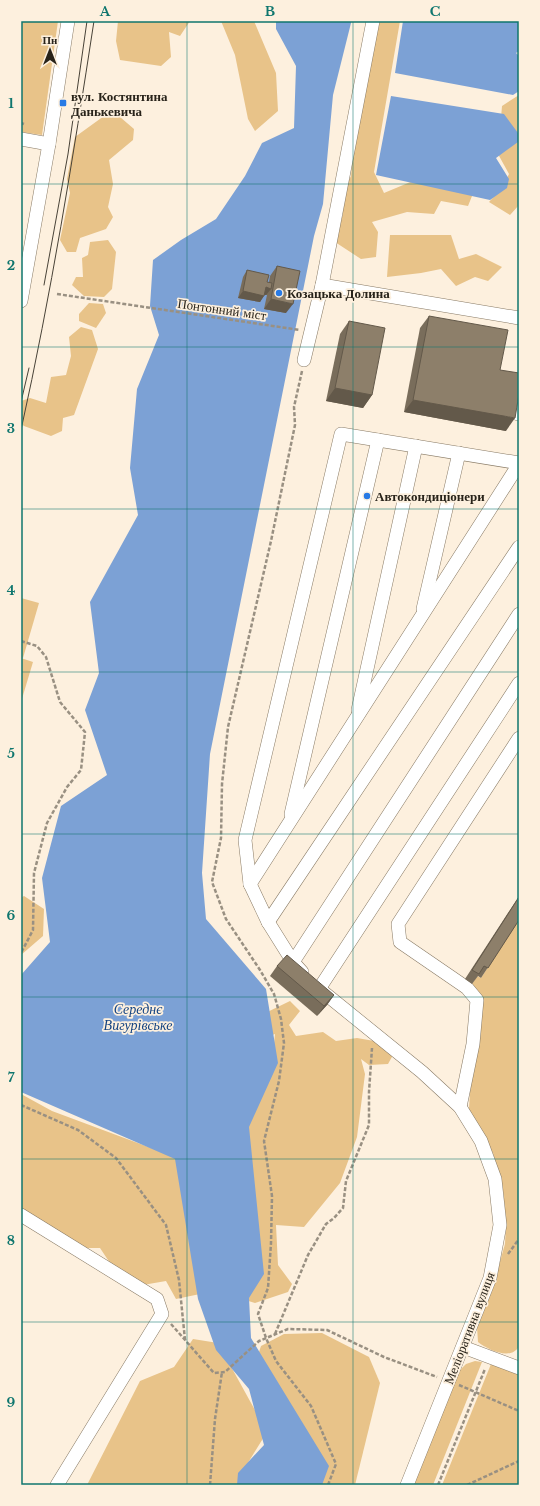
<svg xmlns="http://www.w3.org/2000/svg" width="540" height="1506" font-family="'Libre Baskerville',serif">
<rect width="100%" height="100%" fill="#fdf0de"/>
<g fill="#e8c389">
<path d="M21,21h37l-16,114 -21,-3z"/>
<path d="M118,21h72l-10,15 -11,-4 2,25 -10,9 -41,-6 -4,-19z"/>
<path d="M221,21h33l22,52 2,38 -23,20 -7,-12 -13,-64z"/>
<path d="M376,21h24l-26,151 10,21 36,-15 54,13 -6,15 -27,-5 -7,13 -27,-2 -35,10 6,10 -2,25 -15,2 -26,-17 8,-28 -2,-19 10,-19 3,-39z"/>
<path d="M519,95v110l-9,10 -21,-13 13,-14 7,-14 -11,-20 4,-48z"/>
<path d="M104,116l16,1 14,12 -1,11 -24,20 4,24 -5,23 5,10 -7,12 -26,9 -4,14h-9l-7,-12 10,-47 -3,-14 8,-42z"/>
<path d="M390,235h61l8,24 17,-5 26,13 -14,14 -13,-4 -19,9 -15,-17 -20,4 -34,4z"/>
<path d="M108,240l8,12 -4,37 -8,8 -20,-1 -12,-11 4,-8h7l-1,-19 6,-3 2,-13z"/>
<path d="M89,303l14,1 3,9 -10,15 -17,-7v-7z"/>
<path d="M81,327l11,3 6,19 -24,66 -11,3 -1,13 -11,5 -27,-10 -3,-3v-22l9,-3 16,5 5,-26 15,-2 5,-19 -2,-19z"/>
<path d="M21,598l18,5 -16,55 -2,-1z"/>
<path d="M21,658l12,4 -12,40z"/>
<path d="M24,896l20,13 -1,27 -22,19v-57z"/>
<path d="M519,919v427c-7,15 -31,4 -41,-4l-1,-15 18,-48 10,-35 1,-21 -3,-33 -10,-37 -17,-29 -7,-15 1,-17 12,-87 -10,-21 5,-8 4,2z"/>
<path d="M290,1001l10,10 -11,14 7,11 27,-4 13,9 21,-3 23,4 13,13 -5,9 -19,1 -8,-6 4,15 -8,63 -17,46 -36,44 -28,-2 2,40 14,19 -4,8 -33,11 -13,-4 -1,-208 32,-38 2,-19 -16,6 -4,-22z"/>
<path d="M21,1094l31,17 126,47 22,136 -24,5 -10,-18 -29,5 -19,-11 -18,-27h-23l-56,-37z"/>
<path d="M322,1333l47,24 11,26 -25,102h-39l-58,-130 3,-9 23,-12z"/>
<path d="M193,1339l25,4 49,89 -26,42 -3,11h-151l53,-104 34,-14z"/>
<path d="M475,1361l7,1 -49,123h-21l48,-115 6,-6z"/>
<path d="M491,1364l28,11v110h-77z"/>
</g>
<g fill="#7ca1d5">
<path d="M276,21h75v2l-18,72 -10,109 -9,32 -104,518 -8,119 4,46 60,70 12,74 -29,64 15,147 -15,24 2,40 78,128 -7,19h-85l1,-12 26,-28 -15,-56 -33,-39 -18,-51 -23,-140 -154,-67v-117l29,-33 -8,-64 19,-72 46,-31 -22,-65 14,-37 -9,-71 48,-87 -8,-47 7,-79 22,-54 -9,-29 3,-46 28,-20 35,-21 29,-43 17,-33 32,-15 2,-62 -20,-37z"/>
<path d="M403,21h116v30l-3,2 3,3v35l-6,4 -118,-22z"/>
<path d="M391,96l113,18 14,19v9l-22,16 13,21 -2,9 -17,12 -114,-25z"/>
</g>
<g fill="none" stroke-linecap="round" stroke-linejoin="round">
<g stroke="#887a65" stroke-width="14">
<g id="minor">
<path d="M21,139l28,5"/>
<path d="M322,285l197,33"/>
<path d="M21,301l28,-157 19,-123"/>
<path d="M304,360l18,-75 51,-264"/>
<path d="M518,414l1,-7"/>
<path d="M423,609l36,-156"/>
<path d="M358,710l58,-264"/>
<path d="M291,814l87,-374"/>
<path d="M250,884l269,-420"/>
<path d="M268,922l251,-375"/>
<path d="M293,962l226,-348"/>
<path d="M302,972l-9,-10 -25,-40 -18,-38 -5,-44 96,-406 178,29"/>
<path d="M317,987l105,85 38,35 21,34 14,38 5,46 -10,53 -83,207"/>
<path d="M319,989l200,-306"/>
<path d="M460,1107l13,-63 4,-44 -10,-12 -67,-46 -2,-18 121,-186"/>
<path d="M21,1215l136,84 5,15 -105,171"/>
<path d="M463,1347l56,21"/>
</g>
</g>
<g stroke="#999082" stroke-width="2.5" stroke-dasharray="4 2" stroke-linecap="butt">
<path d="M21,123l3,1"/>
<path d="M57,294l243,36"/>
<path d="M302,371l-8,36 1,18 -24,116 -43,186 -6,57 -1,54 -9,44 14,37 34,51 14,24 7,25 3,24 -5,38 -15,60 8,55 -1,47 -3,45 -10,26 8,24 10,23 35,45 25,58 -8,21"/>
<path d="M21,641l16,5 9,11 14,45 25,30 -4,38 -14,17 -20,36 -13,50 -1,57 -12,23"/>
<path d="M21,1105l57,25 38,28 50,67 13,55 6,60"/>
<path d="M508,1254l11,-15"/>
<path d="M171,1324l43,49 11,-1 34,-31 29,-12 39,1 57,27 53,20"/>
<path d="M275,1334l33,-79 18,-31 8,-6 9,-10 3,-27 23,-56v-33l3,-44"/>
<path d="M459,1385l60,26"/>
<path d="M210,1485l5,-66 7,-47"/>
<path d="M438,1485l47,-116"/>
<path d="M467,1485l52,-24"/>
</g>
<use href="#minor" stroke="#fff" stroke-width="13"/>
<g stroke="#484237" stroke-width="1">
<path d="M44,285l24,-131 19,-133"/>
<path d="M21,402l8,-34"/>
<path d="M21,430c30,-135 52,-272 73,-409"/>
</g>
</g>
<g fill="#796d5b">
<path d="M277,266l9,47 -22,-4 3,-14h-3l-4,7 -22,-4 5,-21 4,-7 20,12h2l1,-6z"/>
<path d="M429,316l71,54 6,61 -102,-19 16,-84z"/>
<path d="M349,321l23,74 -9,13 -37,-7 14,-67z"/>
<path d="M519,896v24l-38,58 -3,-2 -6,8 -7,-5z"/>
<path d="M277,966l57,29 -7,10 -10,11 -47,-40z"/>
</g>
<g fill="#63594a">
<path d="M266,287l5,2 -5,6 -5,-1z"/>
<path d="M243,291l21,5 -4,6 -22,-4z"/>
<path d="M271,299l22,5 -7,9 -22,-4z"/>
<path d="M335,388l37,7 -9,13 -37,-7z"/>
<path d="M413,400l102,18 -9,13 -102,-19z"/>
<path d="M334,995l-7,10 -10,11 7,-10z"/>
</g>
<g fill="#8d7f6a" stroke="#63594a">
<path d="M277,266l23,5 -7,33 -22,-5z"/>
<path d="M247,270l22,5 -2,7 5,1 -1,6 -5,-2 -2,9 -21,-5z"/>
<path d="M429,316l79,14 -8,40 19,3v21l-4,24 -102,-18z"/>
<path d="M349,321l36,7 -13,67 -37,-7z"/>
<path d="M519,897v23l-31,48 -4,-2 -5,8 -7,-4z"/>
<path d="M287,955l47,40 -10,11 -47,-40z"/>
</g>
<path fill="none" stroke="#0f766e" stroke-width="1" stroke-opacity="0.55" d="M187,21v1464M353,21v1464M21,184h498M21,347h498M21,509h498M21,672h498M21,834h498M21,997h498M21,1159h498M21,1322h498"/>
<g fill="#287ae5" stroke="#fdf0de" stroke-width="1.5">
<rect x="59" y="99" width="8" height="8" rx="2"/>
<circle cx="279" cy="293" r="4"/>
<circle cx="367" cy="496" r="4"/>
</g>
<g text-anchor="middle" stroke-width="3.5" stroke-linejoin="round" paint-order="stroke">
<g font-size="13" font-weight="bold" fill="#28231a" stroke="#fdf0de" text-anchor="start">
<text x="71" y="101">вул. Костянтина<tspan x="71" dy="15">Данькевича</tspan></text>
<text x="287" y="298">Козацька Долина</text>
<text x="375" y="501">Автокондиціонери</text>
</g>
<g font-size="13" fill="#28231a" stroke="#fdf0de">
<text transform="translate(222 309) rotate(8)" y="5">Понтонний міст</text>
<text transform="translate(469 1328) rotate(-69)" y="5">Меліоративна вулиця</text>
</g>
<g font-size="14" font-style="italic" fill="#134382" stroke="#fdf0de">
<text x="138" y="1014">Середнє<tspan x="138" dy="16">Вигурівське</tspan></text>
</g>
</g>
<rect width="540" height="1506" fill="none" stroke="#fdf0de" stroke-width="44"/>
<g transform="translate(50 50)" stroke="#fdf0de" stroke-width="3" paint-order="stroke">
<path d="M0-3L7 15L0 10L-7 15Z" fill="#28231a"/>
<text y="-6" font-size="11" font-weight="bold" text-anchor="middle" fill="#28231a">Пн</text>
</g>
<rect x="22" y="22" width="496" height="1462" fill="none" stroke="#0f766e" stroke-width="1.5"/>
<g font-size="13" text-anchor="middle" font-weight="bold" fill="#0f766e">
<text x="105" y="16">A</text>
<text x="270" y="16">B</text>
<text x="435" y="16">C</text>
<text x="11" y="108">1</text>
<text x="11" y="270">2</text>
<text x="11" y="433">3</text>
<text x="11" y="595">4</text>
<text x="11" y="758">5</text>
<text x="11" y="920">6</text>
<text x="11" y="1082">7</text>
<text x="11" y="1245">8</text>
<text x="11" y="1407">9</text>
</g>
</svg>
